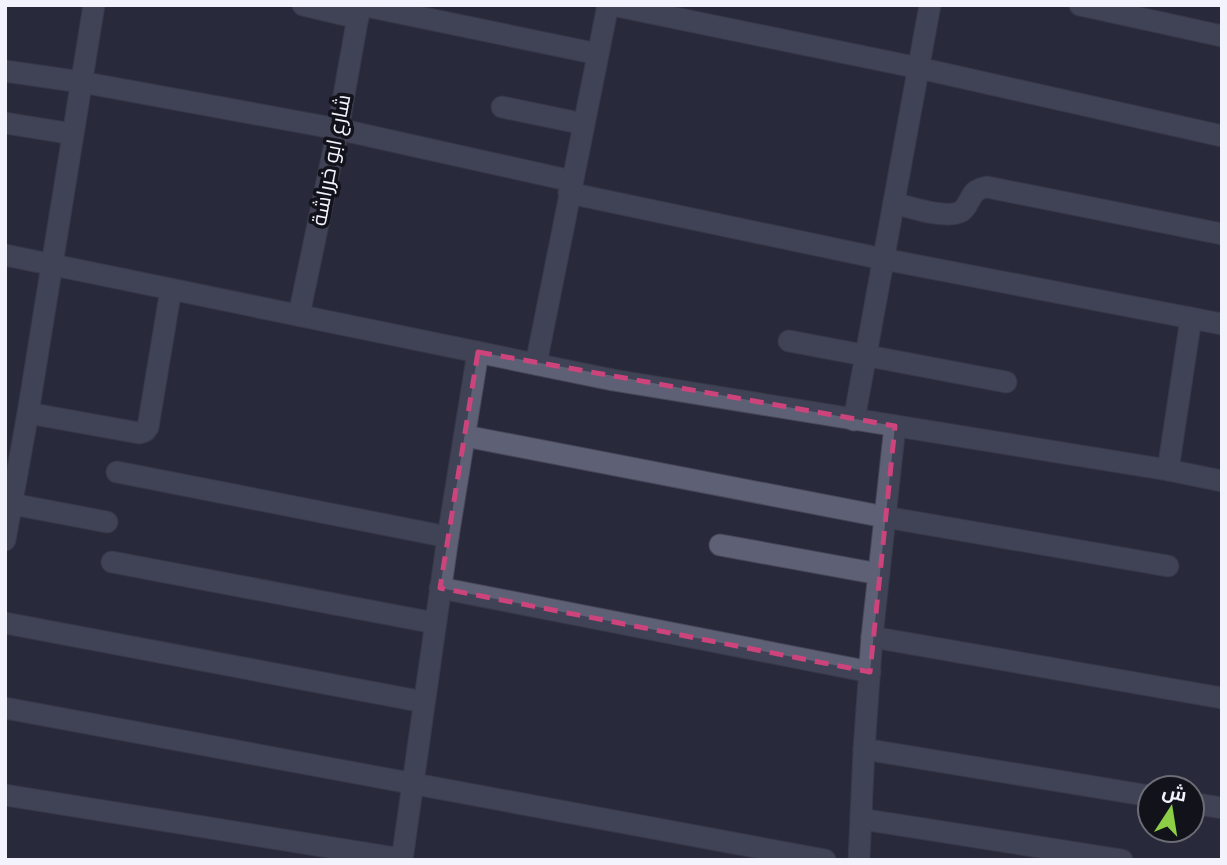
<svg xmlns="http://www.w3.org/2000/svg" width="1227" height="865" font-family="'Roboto Serif',Cairo,serif">
<rect width="100%" height="100%" fill="#28293b"/>
<g fill="none" stroke-linecap="round" stroke-linejoin="round">
<g stroke="#474757" stroke-width="23">
<g id="street">
<path d="M303,5l55,13"/>
<path d="M361,5l237,49"/>
<path d="M612,5l307,63 303,68"/>
<path d="M1080,5l142,31"/>
<path d="M5,71l76,11 257,47 234,52"/>
<path d="M502,107l82,17"/>
<path d="M5,123l68,11"/>
<path d="M569,193l314,66 339,65"/>
<path d="M894,203c15,4 60,19 70,6 9,-11 6,-19 23,-22l235,47"/>
<path d="M5,255l608,125 555,90 54,11"/>
<path d="M299,315l39,-186 22,-124"/>
<path d="M789,341l217,41"/>
<path d="M536,364l72,-359"/>
<path d="M28,413l111,20 6,-2 3,-4 23,-138"/>
<path d="M854,420l76,-415"/>
<path d="M465,436l420,81 283,49"/>
<path d="M1168,470l23,-152"/>
<path d="M117,472l331,65"/>
<path d="M12,504l95,18"/>
<path d="M5,540l23,-127 66,-408"/>
<path d="M720,545l159,29"/>
<path d="M112,562l323,61"/>
<path d="M440,588l430,84"/>
<path d="M5,623l419,79"/>
<path d="M872,637l350,61"/>
<path d="M5,708l820,152"/>
<path d="M864,749l286,47"/>
<path d="M5,795l397,64"/>
<path d="M1192,803l30,5"/>
<path d="M861,819l261,41"/>
<path d="M402,860l46,-323 30,-185"/>
<path d="M859,860l5,-111 8,-112 23,-211"/>
</g>
</g>
<use href="#street" stroke="#5e6075" stroke-width="21"/>
</g>
<path d="M0 0H1227V865H0ZM478,352l417,74 -25,246 -430,-84z" fill="#28293b" fill-opacity=".55" fill-rule="evenodd"/>
<path fill="none" stroke="#cc447b" stroke-width="5" stroke-dasharray="14 9" stroke-linejoin="round" d="M478,352l417,74 -25,246 -430,-84z"/>
<g text-anchor="middle" stroke-width="7" stroke-linejoin="round" paint-order="stroke">
<g font-size="21" fill="#f2f3fd" stroke="#12121b">
<text transform="translate(331 160) rotate(-79)" y="7">شارع ابو خرراشة</text>
</g>
</g>
<rect width="1227" height="865" fill="none" stroke="#f2f3fd" stroke-width="14"/>
<g transform="translate(1171 809) rotate(12)"><circle r="33" fill="#12121b" stroke="#6c6c75" stroke-width="2"/>
<path d="M0-5L12 26L0 18L-12 26Z" fill="#8cce46"/>
<text y="-10" font-size="19" font-weight="bold" text-anchor="middle" fill="#f2f3fd">ش</text>
</g>
</svg>
